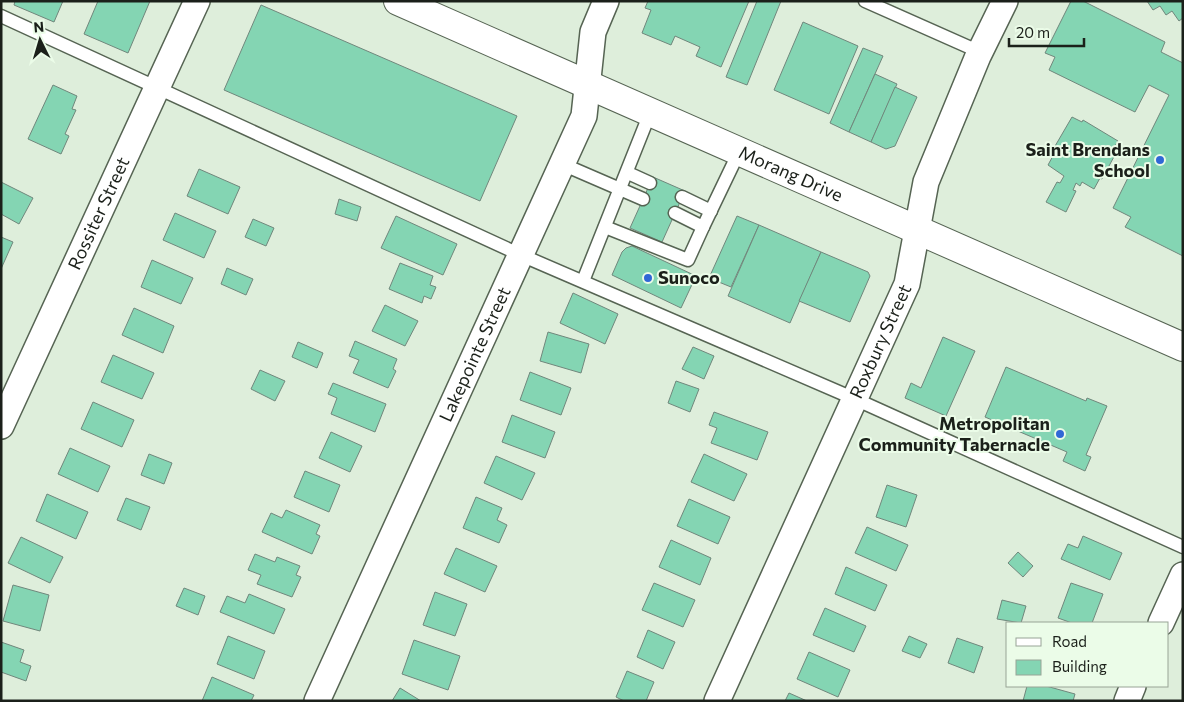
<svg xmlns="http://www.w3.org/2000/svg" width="1184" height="702" font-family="Commissioner,sans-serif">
<rect width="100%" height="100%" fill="#deeedb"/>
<g fill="#84d5b3" stroke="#70877c">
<path d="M15,1h48l-9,21 -40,-17z"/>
<path d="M98,1h52l-22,52 -44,-19z"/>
<path d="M648,1h101l-28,66 -25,-11 4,-9 -25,-11 -4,9 -29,-12 9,-23 -6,-2z"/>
<path d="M757,1h24l-34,84 -21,-8z"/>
<path d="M1071,1h12l82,41 -4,10 22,11v193l-58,-29 6,-10 -18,-9 56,-113 -20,-10 -14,27 -86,-42 6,-13 -10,-4z"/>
<path d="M1147,1h36v17l-4,3 -7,-10 -6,4 -6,-9 -7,4z"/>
<path d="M261,5l256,111 -37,85 -256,-111z"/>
<path d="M803,22l55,24 -29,68 -55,-24z"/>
<path d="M863,48l20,8 -34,76 -19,-9z"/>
<path d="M875,74l22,10 -26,58 -22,-10z"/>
<path d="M53,85l24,11 -5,13 4,1 -11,24 4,2 -8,18 -33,-15z"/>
<path d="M895,87l22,10 -22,49 -9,3 -15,-7z"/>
<path d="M1072,117l10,5 1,-2 35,21 -6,10 4,2 -14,26 -2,-1 -6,11 -12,-7 -2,4 -4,-3 -3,7 3,1 -10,21 -20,-10 11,-20 3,1 4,-7 -16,-11 6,-11 -3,-1z"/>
<path d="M199,169l41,18 -12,27 -41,-18z"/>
<path d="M653,177l32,14 -23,51 -32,-14z"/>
<path d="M1,182l32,16 -14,26 -18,-10z"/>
<path d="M339,199l22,8 -4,14 -22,-7z"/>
<path d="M175,213l41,18 -12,27 -41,-18z"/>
<path d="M396,216l61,28 -14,31 -62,-27z"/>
<path d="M737,216l22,9 -28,62 -22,-9z"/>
<path d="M253,219l21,9 -8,18 -21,-9z"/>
<path d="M759,225l62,27 -31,71 -62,-27z"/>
<path d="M1,237l12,5 -12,27z"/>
<path d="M632,246l64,30 -15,32 -69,-33 10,-23 4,-4z"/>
<path d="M821,252l47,20 2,4 -20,46 -51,-21z"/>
<path d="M152,260l41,18 -12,26 -40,-17z"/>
<path d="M400,263l33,13 -3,9 6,2 -5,12 -7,-3 -2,7 -33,-14z"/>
<path d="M227,268l26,11 -7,16 -25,-11z"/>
<path d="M573,293l45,21 -13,30 -45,-21z"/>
<path d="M385,305l33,16 -13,25 -33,-15z"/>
<path d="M134,308l40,18 -11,27 -41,-18z"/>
<path d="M548,332l41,12 -8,29 -41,-12z"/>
<path d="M943,337l32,14 -29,65 -41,-18 6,-15 10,5z"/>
<path d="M355,341l42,18 -4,10 3,2 -8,17 -35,-15 6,-13 -10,-4z"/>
<path d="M298,342l25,11 -6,15 -25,-11z"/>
<path d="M693,347l21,9 -10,23 -22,-10z"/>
<path d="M113,355l41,18 -12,26 -41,-17z"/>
<path d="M1006,367l80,34 1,-3 20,8 -21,49 5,2 -6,14 -22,-10 4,-9 -82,-35z"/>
<path d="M260,370l25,11 -10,20 -24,-12z"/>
<path d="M530,372l41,16 -10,27 -41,-15z"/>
<path d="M676,381l23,8 -9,23 -22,-9z"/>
<path d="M333,383l53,21 -11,28 -44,-18 6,-16 -9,-4z"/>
<path d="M93,402l41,18 -12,27 -41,-18z"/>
<path d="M714,412l54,20 -11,28 -46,-17 6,-15 -8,-3z"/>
<path d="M512,415l43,17 -10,26 -43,-16z"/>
<path d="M331,432l31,14 -12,26 -31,-14z"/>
<path d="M70,448l40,18 -12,26 -40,-18z"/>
<path d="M149,454l23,9 -8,21 -23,-9z"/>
<path d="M704,454l43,20 -13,27 -43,-19z"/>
<path d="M496,456l39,17 -13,27 -38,-17z"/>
<path d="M305,471l35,14 -11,27 -35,-15z"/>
<path d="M887,485l30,10 -11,32 -30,-10z"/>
<path d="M47,494l41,18 -12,27 -40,-18z"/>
<path d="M476,497l26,11 -5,12 10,5 -8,18 -36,-15z"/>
<path d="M126,498l24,9 -9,23 -24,-10z"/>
<path d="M689,499l41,18 -12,27 -41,-18z"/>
<path d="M286,510l34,15 -4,9 4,2 -8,18 -50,-22 9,-19 11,5z"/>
<path d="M867,527l41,18 -12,26 -41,-18z"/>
<path d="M1083,536l39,17 -12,27 -49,-21 7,-15 10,4z"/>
<path d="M21,537l42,20 -13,26 -42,-20z"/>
<path d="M671,540l40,18 -11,27 -41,-18z"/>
<path d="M456,548l41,18 -12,26 -41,-18z"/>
<path d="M1018,552l15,14 -10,11 -15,-14z"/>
<path d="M255,554l20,8 2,-5 23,9 -4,9 5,2 -9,20 -35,-13 4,-9 -13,-5z"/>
<path d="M846,567l41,18 -12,26 -40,-17z"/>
<path d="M654,583l41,17 -12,27 -41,-17z"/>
<path d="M1071,583l32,11 -11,29h-20l-14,-5z"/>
<path d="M13,585l36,10 -9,36 -37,-10z"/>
<path d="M184,588l21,8 -7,19 -22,-9z"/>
<path d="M435,592l32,12 -12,32 -32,-11z"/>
<path d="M249,594l36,15 -11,25 -54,-22 7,-16 18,7z"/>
<path d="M1002,600l24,6 -5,17 -24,-4z"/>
<path d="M825,608l41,18 -12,26 -41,-17z"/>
<path d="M648,630l27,12 -12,27 -26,-12z"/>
<path d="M228,636l37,15 -11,28 -37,-15z"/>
<path d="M909,636l18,8 -7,14 -18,-7z"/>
<path d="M957,638l26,9 -9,26 -26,-10z"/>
<path d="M414,640l46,16 -12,34 -46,-16z"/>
<path d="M1,642l23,8 -4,12 11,4 -5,15 -25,-9z"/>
<path d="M809,652l41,18 -12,27 -41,-18z"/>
<path d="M627,671l27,11 -8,19h-22l-8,-4z"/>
<path d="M212,677l42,18 -3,6h-49z"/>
<path d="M1027,686h19l29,8 -2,7h-50z"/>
<path d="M400,688l21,13h-29z"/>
<path d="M789,693l18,8h-22z"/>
</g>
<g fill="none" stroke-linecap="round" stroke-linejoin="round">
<g stroke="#566453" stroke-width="15">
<g id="service">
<path d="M865,1l115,51"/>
<path d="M1,16l520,239 334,144 328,148"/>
<path d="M562,164l81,35"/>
<path d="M628,173l22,10"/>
<path d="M682,197l29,14"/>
<path d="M675,213l28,14 36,-75"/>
<path d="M605,227l83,33 15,-33"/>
<path d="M583,281l67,-168"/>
</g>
</g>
<g stroke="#566453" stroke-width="28">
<g id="minor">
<path id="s1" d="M1,426l196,-425"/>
<path d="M1161,623l22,-48"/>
<path id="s2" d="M317,701l267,-585 9,-84 13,-31"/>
<path id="s3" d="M717,701l190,-417 19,-102 52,-126 27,-55"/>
<path d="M1127,701l6,-15"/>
</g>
</g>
<g stroke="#566453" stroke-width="30">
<g id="tertiary">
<path id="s4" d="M398,1l785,346"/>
</g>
</g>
<use href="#service" stroke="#fff" stroke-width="12"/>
<use href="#minor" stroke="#fff" stroke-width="25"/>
<use href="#tertiary" stroke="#fff" stroke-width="28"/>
</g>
<g fill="#3068d6" stroke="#ebfce8" stroke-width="2">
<circle cx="1160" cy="160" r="5"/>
<circle cx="648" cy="278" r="5"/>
<circle cx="1060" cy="434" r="5"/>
</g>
<g text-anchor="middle" stroke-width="4" stroke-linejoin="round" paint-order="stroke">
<g font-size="18" font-weight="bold" fill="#1b201a" stroke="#ebfce8" text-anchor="end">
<text x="1150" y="156">Saint Brendans<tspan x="1150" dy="21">School</tspan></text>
<text x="658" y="284" text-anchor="start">Sunoco</text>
<text x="1050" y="430">Metropolitan<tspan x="1050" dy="21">Community Tabernacle</tspan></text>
</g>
<g font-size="18" fill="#1b201a" stroke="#ebfce8">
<text dy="6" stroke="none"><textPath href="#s4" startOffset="429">Morang Drive</textPath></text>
<text dy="6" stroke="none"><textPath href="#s1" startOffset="234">Rossiter Street</textPath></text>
<text dy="6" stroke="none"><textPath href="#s3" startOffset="395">Roxbury Street</textPath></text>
<text dy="6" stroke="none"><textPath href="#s2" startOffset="381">Lakepointe Street</textPath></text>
</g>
</g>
<rect width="1184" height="702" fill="none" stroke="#1b201a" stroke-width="5"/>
<rect x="1006" y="622" width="162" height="65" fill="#ebfce8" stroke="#98a496"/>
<rect x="1016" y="638" width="25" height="8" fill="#ffffff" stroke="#98a496"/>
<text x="1052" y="647" font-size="15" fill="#1b201a">Road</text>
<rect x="1016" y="660" width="25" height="15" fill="#84d5b3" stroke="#98a496"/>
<text x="1052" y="672" font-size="15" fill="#1b201a">Building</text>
<g transform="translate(40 40) rotate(355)" stroke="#ebfce8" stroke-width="4" paint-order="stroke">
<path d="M0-4L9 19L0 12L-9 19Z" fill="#1b201a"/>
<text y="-8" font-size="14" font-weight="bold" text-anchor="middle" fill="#1b201a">N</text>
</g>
<path d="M1009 38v8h75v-8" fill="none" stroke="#1b201a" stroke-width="2.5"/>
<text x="1016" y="38" font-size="15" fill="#1b201a" stroke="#ebfce8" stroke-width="4" paint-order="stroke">20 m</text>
</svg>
